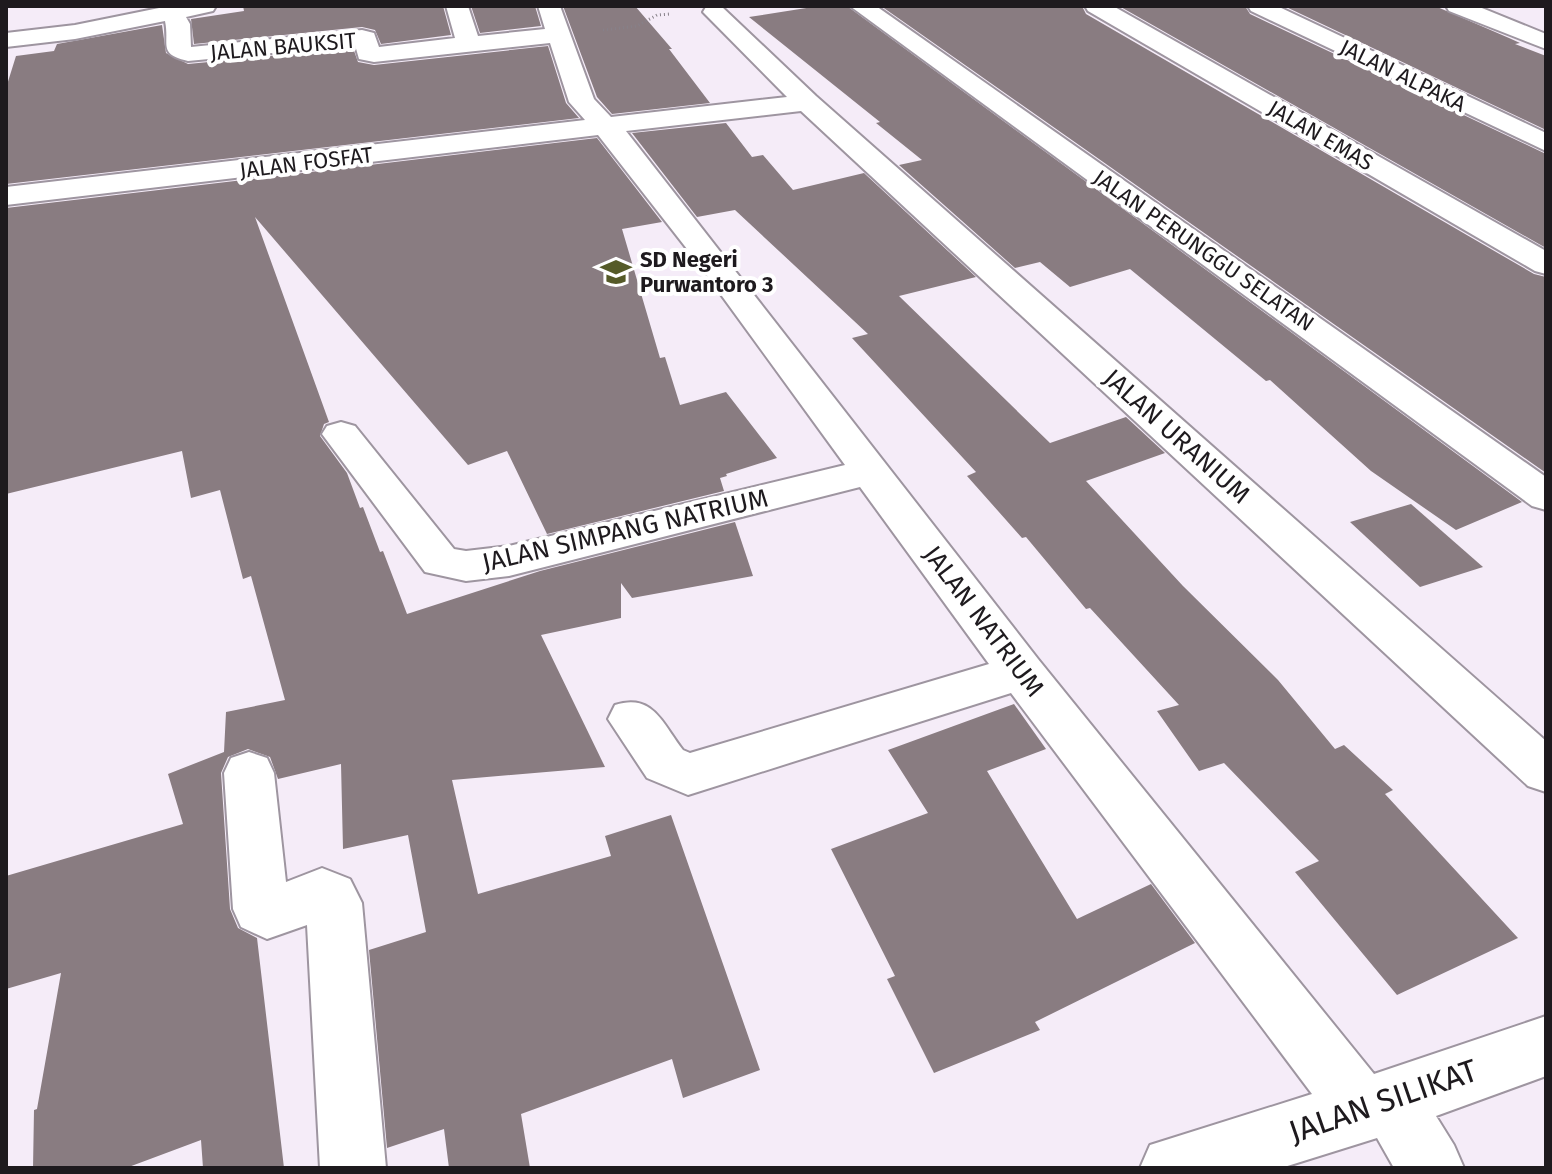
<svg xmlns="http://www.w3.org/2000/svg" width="1552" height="1174" font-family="'Fira Sans',sans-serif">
<rect width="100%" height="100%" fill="#f5ecf8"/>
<g fill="#897c81">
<path d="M243,6h200l8,29 -70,9 -6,-14 -13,-3 -168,17 -3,-25 53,-8z"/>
<path d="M471,6h64l6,20 -61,7z"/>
<path d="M563,6h72l37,43h-3l41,54 -98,11 -15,-17z"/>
<path d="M819,6h28l675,496 -66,28 -85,-59 -101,-91 -4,1 -136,-112 -60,18 -30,-25 -25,6 -116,-103 23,-5 -46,-37 4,-1 -131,-105z"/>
<path d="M881,6h201l4,8 448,260 12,3v196z"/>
<path d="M1119,6h126l5,8 296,140v94z"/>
<path d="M1284,6h151l74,32 11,5 -5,1 31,12v74z"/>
<path d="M162,25l4,28 22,11 165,-16 5,14 16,3 174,-19 18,57 13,15 -573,66v-96l10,-32 38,-5 3,-7z"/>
<path d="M726,123l26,34 11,-2 30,35 71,-17 112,104 -77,19 151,147 76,-26 39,36 -79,28 97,105 95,94 57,69 9,-4 49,45 -8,4 133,144 -121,57 -102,-123 24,-11 -95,-98 -25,8 -42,-60 22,-6 -89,-97 -4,1 -60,-72 -4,1 -55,-62 9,-4 -124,-134 16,-4 -133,-124 -38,7 -65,-84z"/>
<path d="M597,138l65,84 -40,7 38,129 5,-1 15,48 46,-13 51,66 -51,16 1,2 -7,2 4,13 -177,43 -40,-83 -39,14 -213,-248 74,205 -5,2 -4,12 27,37 13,35 3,-1 17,45 3,-1 24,63 133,-43 195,-49 18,54 -121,22 -11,-15v35l-80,17 64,132 -153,13 26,114 133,-38 -6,-20 66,-21 89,255 -77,28 -11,-39 -151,55 9,54h-81l-5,-39 -57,19 -18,-198 57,-18 -18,-97 -65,14 -2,-85 -63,15 -8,-22 -22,-8 -20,8 -7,16 9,136 8,19 19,10 27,230h-81l-2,-28 -75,28h-93l1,-58 3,-1 24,-136 -55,16v-113l177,-52 -15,-50 56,-22 2,-40 59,-12 -34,-124 -8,3 -23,-89 -29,8 -9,-47 -176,43v-286z"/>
<path d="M1411,504l72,63 -63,20 -70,-65z"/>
<path d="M1014,704l32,45 -59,22 90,148 74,-35 44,59 -160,79 5,8 -106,43 -47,-94 8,-3 -64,-127 97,-36 -40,-63z"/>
</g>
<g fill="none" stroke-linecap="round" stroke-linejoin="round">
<g stroke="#9e95a0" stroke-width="4">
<g id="street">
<path d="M169,6h47l-3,5 -27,6 4,7 1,23 171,-17 12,3 5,14 76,-9 -9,-32h22l10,30 67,-7 -7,-23h22l34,93 17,18 176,-20 -84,-85 3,-5h16l94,89 730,645v51l-18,-6 -727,-675 -175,20 412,528 336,415 172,-58v60l-110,40 18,29 10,23h-70l-17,-30 -96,30h-141l10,-23 162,-51 -301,-401 -323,102 -41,-17 -39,-59 7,-14c38,-12 47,18 68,45l7,3 299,-89 -129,-177 -351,89 -43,5 -41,-9 -103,-138 5,-8 14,-4 14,4 99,123 12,2 43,-5 336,-81 -147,-202 -100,-128 -592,70v-18l579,-67 -16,-18 -19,-59 -176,19 -15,-3 -4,-14 -167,16c-31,-7 -18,-16 -23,-40l-90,18 -69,8v-14l69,-8z"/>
<path d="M850,6h26l670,471v33l-14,-4z"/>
<path d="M1085,6h28l433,245v23l-11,-3 -447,-260z"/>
<path d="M1248,6h29l269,127v18l-295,-140z"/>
<path d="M1446,6h31l69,28v15l-97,-38z"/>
<path d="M249,752l18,6 7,15 12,109 36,-14 28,11 12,24 24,265h-66l-13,-243 -40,14 -26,-12 -8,-18 -9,-136 7,-15z"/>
</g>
</g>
<path stroke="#878189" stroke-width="3" stroke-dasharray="1 3" stroke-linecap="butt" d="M603,30l34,-4 20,-11 13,-1"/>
<use href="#street" fill="#fff" fill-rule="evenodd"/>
</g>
<defs>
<g id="school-bare" transform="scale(2.4)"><path d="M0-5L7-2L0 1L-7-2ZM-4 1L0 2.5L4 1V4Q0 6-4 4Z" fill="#555a28" stroke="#fff" stroke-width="2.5" paint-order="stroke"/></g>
</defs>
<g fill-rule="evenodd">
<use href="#school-bare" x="616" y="272"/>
</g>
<g text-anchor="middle" stroke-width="8" stroke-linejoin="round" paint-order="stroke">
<g font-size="22" fill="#1e1a1e" stroke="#fff">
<text transform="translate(283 46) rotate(-5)" y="8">JALAN BAUKSIT</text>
<text transform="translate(1403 75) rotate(26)" y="8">JALAN ALPAKA</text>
<text transform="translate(1321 135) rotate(30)" y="8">JALAN EMAS</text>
<text transform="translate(306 162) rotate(-7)" y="8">JALAN FOSFAT</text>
<text transform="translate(1204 250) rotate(35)" y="8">JALAN PERUNGGU SELATAN</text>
</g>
<g font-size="22" font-weight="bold" fill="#1e1a1e" stroke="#fff" text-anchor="start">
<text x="640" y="267">SD Negeri<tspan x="640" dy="25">Purwantoro 3</tspan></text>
</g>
<g font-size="26" fill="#1e1a1e" stroke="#fff">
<text transform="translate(1177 436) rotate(42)" y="9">JALAN URANIUM</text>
<text transform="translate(625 530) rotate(-13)" y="9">JALAN SIMPANG NATRIUM</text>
<text transform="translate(984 621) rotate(53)" y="9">JALAN NATRIUM</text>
</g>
<g font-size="32" fill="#1e1a1e" stroke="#fff">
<text transform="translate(1383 1101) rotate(-19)" y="11">JALAN SILIKAT</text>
</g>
</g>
<rect width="1552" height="1174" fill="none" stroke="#1e1a1e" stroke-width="16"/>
</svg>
